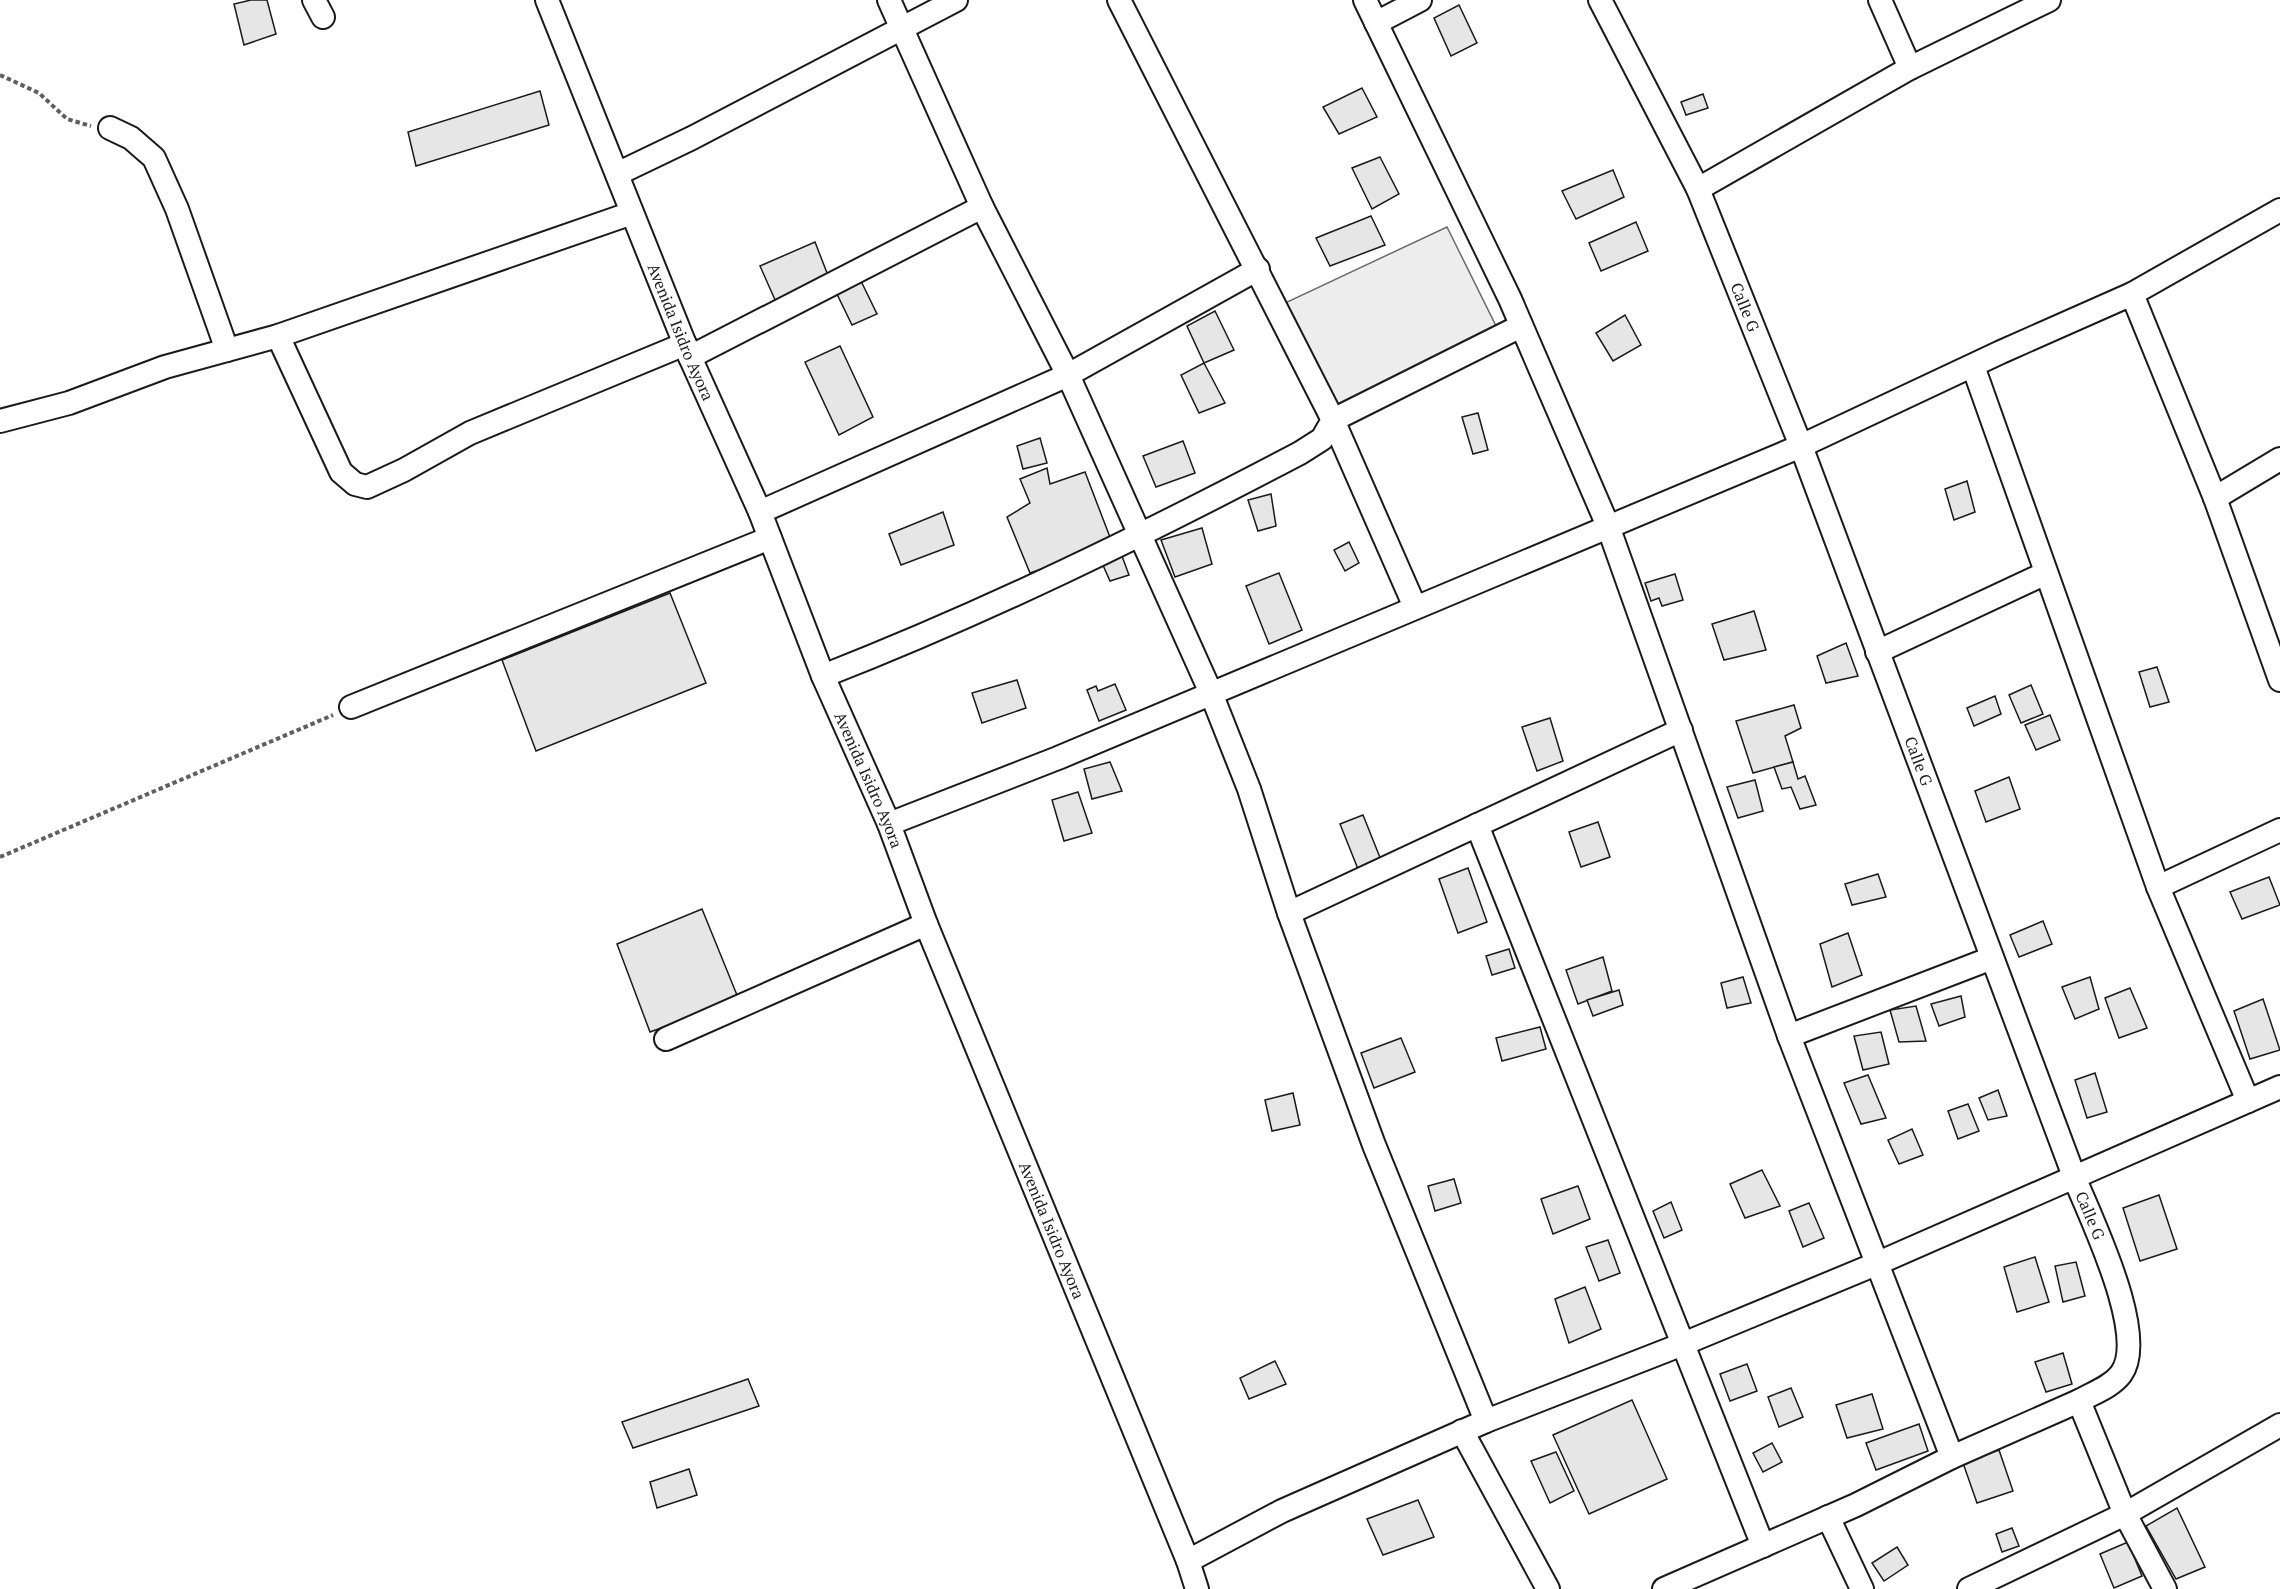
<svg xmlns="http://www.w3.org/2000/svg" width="2280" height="1589" font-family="'PT Serif',serif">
<rect width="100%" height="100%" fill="#fff"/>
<path fill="#ededed" stroke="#6a6a6a" stroke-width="1.5" d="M1447,227l53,107 -168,76 -47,-107z"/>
<g fill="#e6e6e6" stroke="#1a1a1a" stroke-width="1.5">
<path d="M251,0h16l9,34 -32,11 -10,-41z"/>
<path d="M1459,5l18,38 -26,13 -17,-38z"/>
<path d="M1362,88l15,29 -38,17 -16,-27z"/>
<path d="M540,91l9,34 -133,41 -8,-34z"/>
<path d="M1703,94l5,14 -22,7 -5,-13z"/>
<path d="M1380,157l19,37 -27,15 -20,-41z"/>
<path d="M1613,170l11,27 -48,22 -14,-28z"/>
<path d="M1371,216l14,29 -55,21 -14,-28z"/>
<path d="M1636,222l12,29 -47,20 -12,-28z"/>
<path d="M815,242l14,36 -53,24 -16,-36z"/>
<path d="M859,277l18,37 -25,11 -17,-35z"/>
<path d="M1215,311l19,39 -30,13 -17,-37z"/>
<path d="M1625,315l16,30 -28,16 -17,-28z"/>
<path d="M840,346l33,71 -34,18 -34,-73z"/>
<path d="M1204,363l21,40 -26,10 -18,-38z"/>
<path d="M1478,413l10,37 -15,4 -11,-37z"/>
<path d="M1040,438l7,25 -24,6 -6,-23z"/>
<path d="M1183,441l12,32 -39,14 -13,-31z"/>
<path d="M1047,468l3,16 35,-12 28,73 -83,28 -23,-56 23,-14 -10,-24z"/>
<path d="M1967,481l8,31 -21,8 -9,-31z"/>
<path d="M1271,494l5,32 -18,5 -10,-31z"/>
<path d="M943,512l11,33 -53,20 -12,-31z"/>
<path d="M1202,528l10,36 -37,13 -14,-37z"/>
<path d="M1349,542l10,21 -14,8 -11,-21z"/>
<path d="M1122,556l7,19 -19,6 -8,-18z"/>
<path d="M1279,573l23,57 -33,14 -23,-58z"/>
<path d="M1675,574l8,26 -21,6 -3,-8 -8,3 -6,-18z"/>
<path d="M670,593l36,90 -170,68 -34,-91z"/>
<path d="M1754,611l12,39 -42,10 -12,-36z"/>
<path d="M1846,643l12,33 -32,7 -9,-27z"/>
<path d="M2157,667l12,35 -19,5 -11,-35z"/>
<path d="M1017,680l9,28 -44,15 -10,-30z"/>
<path d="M1115,684l11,26 -27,11 -12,-31 9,-4 2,5z"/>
<path d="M2031,685l12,29 -22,9 -12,-28z"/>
<path d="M1995,696l6,18 -27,12 -7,-18z"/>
<path d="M1794,705l7,23 -16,8 8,26 -40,11 -17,-52z"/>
<path d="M2050,715l10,25 -24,10 -11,-25z"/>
<path d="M1550,718l13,43 -26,10 -15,-44z"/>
<path d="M1110,762l12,29 -30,8 -8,-30z"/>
<path d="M1793,762l5,17 7,-3 11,29 -16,4 -9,-22 -9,2 -8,-22z"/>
<path d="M2009,777l11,32 -34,13 -11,-31z"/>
<path d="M1755,780l8,31 -25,7 -11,-31z"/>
<path d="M1078,792l14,41 -28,8 -12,-41z"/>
<path d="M1363,815l18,45 -23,9 -18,-45z"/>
<path d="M1598,822l12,35 -29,10 -12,-35z"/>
<path d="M1468,868l19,54 -29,11 -19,-54z"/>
<path d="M1878,874l8,23 -34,8 -7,-21z"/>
<path d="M2269,877l11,28 -38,14 -12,-27z"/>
<path d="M702,909l37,91 -89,32 -33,-88z"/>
<path d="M2043,921l9,23 -33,13 -9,-22z"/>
<path d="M1848,933l14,42 -30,12 -12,-43z"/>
<path d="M1509,949l6,19 -23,7 -6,-19z"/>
<path d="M1603,957l9,34 -34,13 -12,-34z"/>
<path d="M1743,977l8,26 -24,5 -6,-25z"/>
<path d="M2090,977l9,32 -24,10 -13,-32z"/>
<path d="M2130,988l17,40 -28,10 -14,-40z"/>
<path d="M1619,990l4,15 -30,11 -6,-16z"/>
<path d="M1961,996l4,21 -26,9 -8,-22z"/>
<path d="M2263,999l17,51 -30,9 -16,-48z"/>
<path d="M1916,1006l10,35 -27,1 -9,-32z"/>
<path d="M1540,1027l6,22 -44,12 -6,-23z"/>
<path d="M1881,1032l8,32 -26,6 -9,-34z"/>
<path d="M1401,1038l14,34 -41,16 -13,-35z"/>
<path d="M2095,1073l12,39 -20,6 -12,-38z"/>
<path d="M1868,1075l18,43 -25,6 -17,-41z"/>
<path d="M1998,1090l9,26 -19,4 -9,-22z"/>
<path d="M1293,1093l7,32 -28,6 -7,-31z"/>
<path d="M1968,1104l11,27 -21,8 -10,-28z"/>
<path d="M1912,1129l11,26 -24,9 -11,-24z"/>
<path d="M1762,1170l18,36 -35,12 -15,-34z"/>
<path d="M1454,1179l7,24 -26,8 -7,-25z"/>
<path d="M1578,1186l12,33 -37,15 -12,-35z"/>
<path d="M2159,1195l18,54 -37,12 -17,-53z"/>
<path d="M1671,1202l11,28 -18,8 -11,-27z"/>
<path d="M1809,1203l15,35 -21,9 -14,-36z"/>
<path d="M1608,1240l12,33 -21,8 -13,-34z"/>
<path d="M2035,1257l14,45 -32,10 -13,-45z"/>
<path d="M2076,1262l9,34 -22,6 -8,-36z"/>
<path d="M1585,1287l16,42 -32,14 -14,-44z"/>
<path d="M2063,1353l9,31 -26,8 -11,-30z"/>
<path d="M1275,1361l11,23 -37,15 -9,-21z"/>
<path d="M1747,1364l10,27 -27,10 -10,-27z"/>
<path d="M748,1379l11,27 -126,42 -11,-26z"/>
<path d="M1791,1388l12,29 -24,10 -11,-30z"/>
<path d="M1872,1394l11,35 -36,9 -11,-33z"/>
<path d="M1632,1400l35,79 -78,35 -36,-79z"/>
<path d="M1919,1424l9,27 -52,19 -10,-27z"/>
<path d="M1772,1443l10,19 -19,10 -10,-19z"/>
<path d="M1999,1450l14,41 -36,12 -14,-40z"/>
<path d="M1556,1452l18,39 -24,12 -19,-42z"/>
<path d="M689,1469l8,26 -40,13 -7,-26z"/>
<path d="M1418,1500l16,37 -51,18 -16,-36z"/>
<path d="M2177,1508l28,59 -29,12 -30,-53z"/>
<path d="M2012,1528l7,18 -17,6 -6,-18z"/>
<path d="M2128,1542l14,34 -28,12 -14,-34z"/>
<path d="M1897,1547l11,18 -24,16 -12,-18z"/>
</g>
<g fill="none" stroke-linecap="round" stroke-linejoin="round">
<g stroke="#1a1a1a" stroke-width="26">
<g id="minor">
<path d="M314,0l9,17"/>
<path id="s1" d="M547,0l143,357 70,155 63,164 66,148 37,100 262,637 9,28"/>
<path d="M889,0l93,207 86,168 143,318 38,96 40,124 85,232 112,276"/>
<path d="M1119,0l214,420 82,187"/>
<path d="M1365,0l145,299 98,227 181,510 163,421"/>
<path id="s2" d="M1600,0l98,189 103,257 274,733c16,40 74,157 46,195 -10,13 -28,19 -42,27l46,113 40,75"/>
<path d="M1880,0l30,68"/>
<path d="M1376,23l44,-23"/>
<path d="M110,128l21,10 23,20 23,51 50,141"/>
<path d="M617,174l75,-36 264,-138"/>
<path d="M1698,189l212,-121 139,-68"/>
<path d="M2132,294l83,204 65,182"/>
<path d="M278,336l63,136 14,12 12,3 37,-17 66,-37 215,-89"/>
<path d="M690,357l292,-150"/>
<path d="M1973,366l185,521 90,214"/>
<path d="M0,421l69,-18 96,-36 113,-31 354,-123"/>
<path d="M2215,498l65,-39"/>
<path d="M760,512l308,-137 190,-106"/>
<path d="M1877,652l169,-79"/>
<path d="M823,676c164,-64 321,-141 477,-223l22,-14 11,-19 188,-94"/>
<path d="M351,707l419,-169"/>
<path d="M889,824l169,-66 743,-312 200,-94 131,-58 148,-84"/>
<path d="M1477,825l286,721"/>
<path d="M2158,887l122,-57"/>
<path d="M1289,913l392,-183"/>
<path d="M1789,1036l203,-78"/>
<path d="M666,1039l260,-115"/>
<path d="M1462,1431l86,158"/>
<path d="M1828,1517l34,72"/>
<path d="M1188,1561l94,-50 204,-90 197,-77 193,-80 404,-177"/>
<path d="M1664,1589l192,-84 96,-48 127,-56"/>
<path d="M1969,1589l156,-75 155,-89"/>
</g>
</g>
<g stroke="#5f5f5f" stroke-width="4" stroke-dasharray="4.5 3" stroke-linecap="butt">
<path d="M0,75l39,18 28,26 24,7"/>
<path d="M0,857l333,-142"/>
</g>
<use href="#minor" stroke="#fff" stroke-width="22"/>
</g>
<g text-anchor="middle" stroke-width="4.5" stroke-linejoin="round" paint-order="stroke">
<g font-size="16" fill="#1a1a1a" stroke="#fff">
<text dy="6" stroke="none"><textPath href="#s2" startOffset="340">Calle G</textPath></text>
<text dy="6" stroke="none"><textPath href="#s1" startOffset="358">Avenida Isidro Ayora</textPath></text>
<text dy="6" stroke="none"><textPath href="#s2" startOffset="826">Calle G</textPath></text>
<text dy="6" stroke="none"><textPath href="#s1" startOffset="844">Avenida Isidro Ayora</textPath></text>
<text dy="6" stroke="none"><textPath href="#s2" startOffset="1312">Calle G</textPath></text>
<text dy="6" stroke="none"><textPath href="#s1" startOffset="1330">Avenida Isidro Ayora</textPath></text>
</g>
</g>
</svg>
